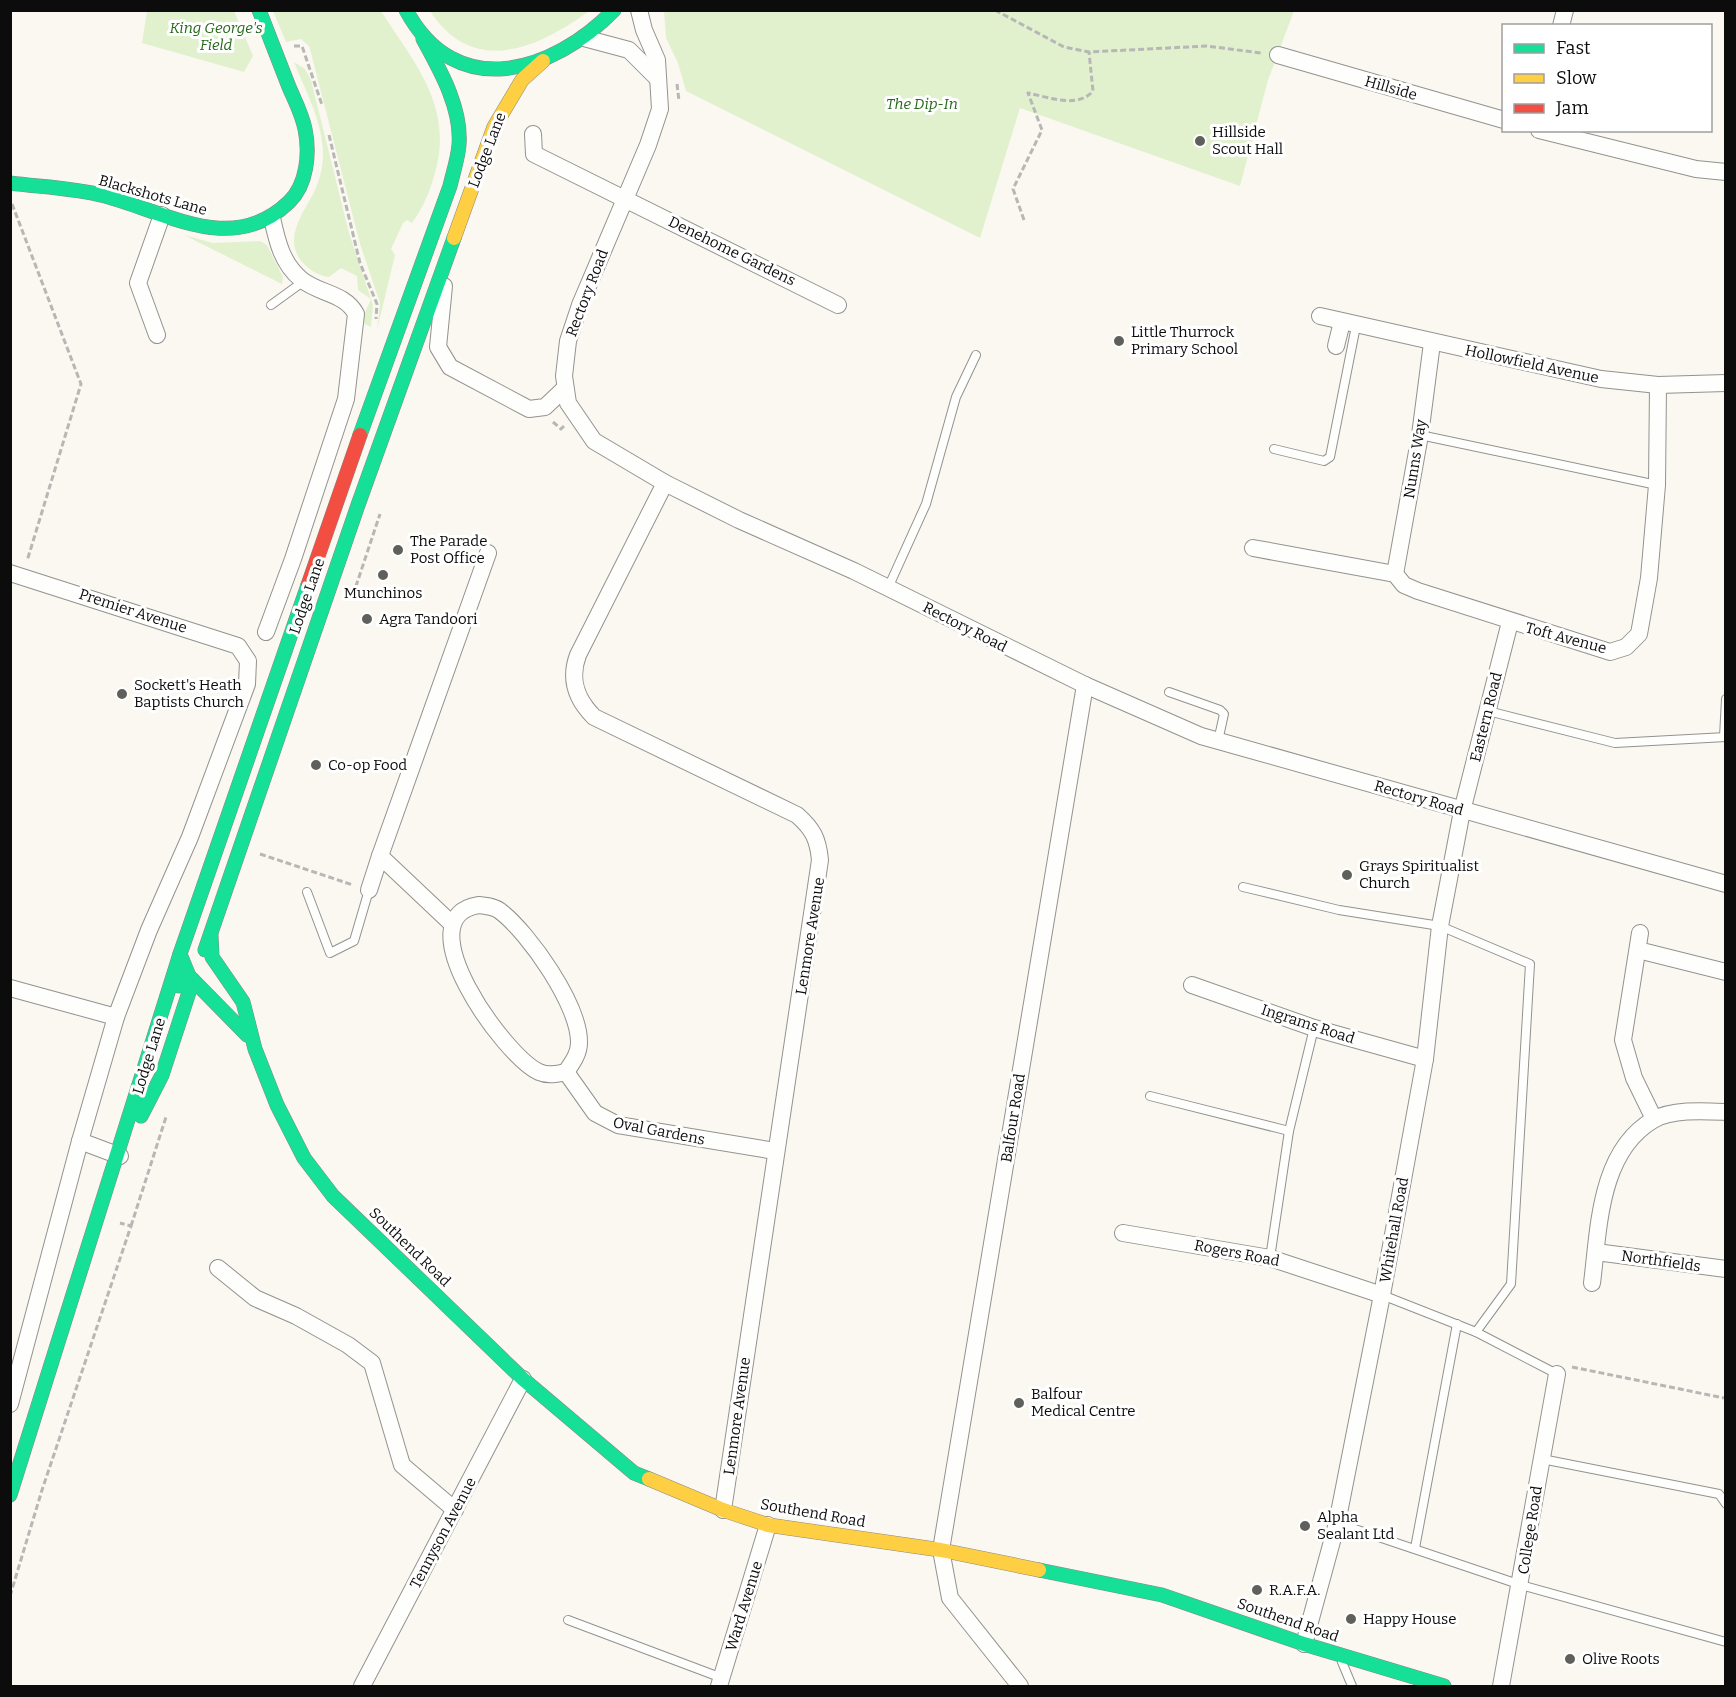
<svg xmlns="http://www.w3.org/2000/svg" width="1736" height="1697" font-family="Bitter,serif">
<rect width="100%" height="100%" fill="#faf8f0"/>
<g fill="#e1f1ce">
<path d="M147,11h87l19,45 -9,16 -102,-29z"/>
<path d="M273,11h108c31,49 70,91 56,154 -5,21 -12,40 -25,58l-5,-3 -4,3 -12,26 4,6 -18,75 3,-27 -20,-59 -49,-191 -2,-7 -8,-7 -15,3z"/>
<path d="M430,11h159c-52,38 -116,66 -159,0z"/>
<path d="M664,11h630l-26,69 -28,106 -220,-78 -40,130 -294,-147 -8,-28 -12,-25z"/>
<path d="M294,62l11,7 6,11 38,153 24,72 -2,22 -10,-5 10,-23 -13,-9 -1,-14 -16,-8 -12,9c-9,-1 -18,-6 -24,-12 -25,-24 -1,-52 10,-75 5,-11 8,-24 8,-36 0,-32 -18,-64 -29,-92z"/>
<path d="M184,235l29,8 47,-2 7,4 16,32 -1,7z"/>
</g>
<g fill="none" stroke-linecap="round" stroke-linejoin="round">
<g stroke="#93928f" stroke-width="10">
<g id="lane">
<path d="M271,305l33,-24"/>
<path d="M1420,435l237,50"/>
<path d="M1274,449l50,12 6,-4 26,-131"/>
<path d="M888,588l38,-84 30,-107 20,-42"/>
<path d="M1169,692l51,18 4,4 -6,27"/>
<path d="M1488,711l127,32 111,-6"/>
<path d="M1724,737l2,-38"/>
<path d="M1243,887l96,23 101,16 90,38 -19,320 -35,48"/>
<path d="M307,892l23,61 24,-12 15,-51"/>
<path d="M1150,1096l139,35"/>
<path d="M1270,1258l19,-127 25,-103"/>
<path d="M1382,1295l94,37 81,42"/>
<path d="M1542,1459l177,35 7,10"/>
<path d="M1337,1523l184,62 205,57"/>
<path d="M1415,1548l42,-224"/>
<path d="M568,1620l154,58"/>
<path d="M1342,1662l10,24"/>
</g>
</g>
<g stroke="#93928f" stroke-width="18">
<g id="street">
<path d="M639,10l5,20 13,30 3,49 -12,36 -68,160 -12,36 -4,35 4,27 26,38 71,42 74,37 115,51 231,114 116,51 525,148"/>
<path d="M1561,26l4,-16"/>
<path d="M584,38l45,12 29,29"/>
<path d="M1278,55l226,65"/>
<path d="M1539,130l157,39 30,3"/>
<path d="M533,134l1,20 304,151"/>
<path d="M444,286l-6,61 12,20 79,42 16,-2 20,-19"/>
<path d="M1320,316l281,63 57,6 68,-2"/>
<path d="M157,335l-19,-52 24,-68"/>
<path d="M1336,346l6,-24"/>
<path d="M665,483l-87,172c-9,24 -2,44 16,62l203,98c16,14 21,24 23,45l-97,650"/>
<path d="M1253,548l142,26 9,11 14,6 192,61 16,-5 13,-13 10,-56 8,-93 1,-100"/>
<path d="M10,573l228,73 10,15 -1,23 -57,153 -41,93 -33,87 -36,124 -70,263"/>
<path d="M1395,574l25,-139 12,-92"/>
<path d="M266,632l27,-73 53,-160 10,-85c-11,-21 -36,-20 -54,-34 -20,-16 -25,-39 -30,-62"/>
<path d="M380,856l108,-303"/>
<path d="M369,890l11,-34 72,68"/>
<path d="M479,905c7,1 15,1 21,6 29,22 80,95 79,132 0,11 -7,20 -13,29 -9,2 -18,4 -27,0 -35,-16 -136,-156 -60,-167z"/>
<path d="M1640,933l-17,107 11,38 20,41"/>
<path d="M1638,950l88,22"/>
<path d="M1192,985l122,43 111,31"/>
<path d="M10,988l106,29"/>
<path d="M566,1072l29,41 23,12 157,26"/>
<path d="M80,1141l40,15"/>
<path d="M1123,1233l147,25 112,37"/>
<path d="M1596,1252l130,17"/>
<path d="M218,1268l37,30 41,18 52,29 24,18 30,102 53,45"/>
<path d="M1592,1283c7,-55 7,-131 61,-163 19,-11 51,-9 73,-8"/>
<path d="M1304,1644l33,-121 45,-228 43,-236 15,-133 22,-115 48,-189"/>
<path d="M362,1686l161,-307"/>
<path d="M719,1686l49,-161"/>
<path d="M1020,1686l-70,-88 -9,-48 144,-865"/>
<path d="M1501,1686l56,-312"/>
</g>
</g>
<g stroke="#8a8985" stroke-width="15">
<g id="fast">
<path d="M406,10c50,93 147,63 208,0"/>
<path d="M10,183c32,4 64,5 95,13 63,17 128,60 184,6 18,-17 21,-49 16,-73 -3,-15 -10,-28 -16,-42 -10,-26 -20,-52 -30,-77"/>
<path d="M360,435l90,-249c3,-13 8,-28 9,-41 3,-37 -19,-75 -36,-106"/>
<path d="M211,935l1,22 31,45 12,47 22,56 27,53 29,38 190,183 111,94 15,6"/>
<path d="M205,950l153,-445 96,-267"/>
<path d="M247,1035l-58,-59 -9,-22 128,-369"/>
<path d="M141,1116l21,-41 31,-95 -10,2 -4,4"/>
<path d="M10,1495l170,-541"/>
<path d="M1039,1570l123,25 142,49 140,42"/>
</g>
</g>
<g stroke="#8a8985" stroke-width="15">
<g id="slow">
<path d="M454,238l40,-111 28,-47 21,-19"/>
<path d="M649,1479l74,31 45,15 173,25 98,20"/>
</g>
</g>
<g stroke="#8a8985" stroke-width="15">
<path id="jam" d="M308,585l52,-150"/>
</g>
<g stroke="#b7b7b5" stroke-width="3" stroke-dasharray="6 3" stroke-linecap="butt">
<path d="M995,10l69,37 25,5 118,-6 54,7"/>
<path d="M294,46h8l20,59"/>
<path d="M677,84l2,17"/>
<path d="M329,135l31,128 17,41 -1,15"/>
<path d="M12,204l69,180 -54,177"/>
<path d="M1024,220l-11,-31 29,-59 -14,-37c20,4 50,16 65,-2l-4,-39"/>
<path d="M553,422l8,7 3,-3"/>
<path d="M353,595l27,-81"/>
<path d="M260,854l93,31"/>
<path d="M131,1226l35,-109"/>
<path d="M1572,1367l152,31"/>
<path d="M10,1596l32,-106 89,-264 -11,-3"/>
</g>
<use href="#lane" stroke="#fefefd" stroke-width="8"/>
<use href="#street" stroke="#fefefd" stroke-width="16"/>
<use href="#fast" stroke="#16e098" stroke-width="14"/>
<use href="#slow" stroke="#ffcf43" stroke-width="14"/>
<use href="#jam" stroke="#f24e42" stroke-width="14"/>
</g>
<g fill="#5f5f5c" stroke="#fff" stroke-width="2">
<circle cx="1200" cy="141" r="6"/>
<circle cx="1119" cy="341" r="6"/>
<circle cx="398" cy="550" r="6"/>
<circle cx="383" cy="575" r="6"/>
<circle cx="367" cy="619" r="6"/>
<circle cx="122" cy="694" r="6"/>
<circle cx="316" cy="765" r="6"/>
<circle cx="1347" cy="875" r="6"/>
<circle cx="1019" cy="1403" r="6"/>
<circle cx="1305" cy="1526" r="6"/>
<circle cx="1257" cy="1590" r="6"/>
<circle cx="1351" cy="1619" r="6"/>
<circle cx="1570" cy="1659" r="6"/>
</g>
<g text-anchor="middle" stroke-width="6" stroke-linejoin="round" paint-order="stroke">
<g font-size="15" font-style="italic" fill="#246818" stroke="#fff">
<text x="216" y="33">King George's<tspan x="216" dy="17">Field</tspan></text>
<text x="922" y="109">The Dip-In</text>
</g>
<g font-size="15" fill="#0c0c0c" stroke="#fff">
<text transform="translate(1391 88) rotate(16)" y="5">Hillside</text>
<text transform="translate(487 150) rotate(-69)" y="5">Lodge Lane</text>
<text transform="translate(153 195) rotate(16)" y="5">Blackshots Lane</text>
<text transform="translate(732 251) rotate(26)" y="5">Denehome Gardens</text>
<text transform="translate(587 293) rotate(-69)" y="5">Rectory Road</text>
<text transform="translate(1532 364) rotate(12)" y="5">Hollowfield Avenue</text>
<text transform="translate(1415 459) rotate(-81)" y="5">Nunns Way</text>
<text transform="translate(307 596) rotate(-71)" y="5">Lodge Lane</text>
<text transform="translate(133 611) rotate(18)" y="5">Premier Avenue</text>
<text transform="translate(965 627) rotate(27)" y="5">Rectory Road</text>
<text transform="translate(1566 638) rotate(15)" y="5">Toft Avenue</text>
<text transform="translate(1486 717) rotate(-76)" y="5">Eastern Road</text>
<text transform="translate(1419 798) rotate(16)" y="5">Rectory Road</text>
<text transform="translate(810 936) rotate(-81)" y="5">Lenmore Avenue</text>
<text transform="translate(1308 1024) rotate(18)" y="5">Ingrams Road</text>
<text transform="translate(149 1056) rotate(-73)" y="5">Lodge Lane</text>
<text transform="translate(1013 1118) rotate(-81)" y="5">Balfour Road</text>
<text transform="translate(659 1131) rotate(11)" y="5">Oval Gardens</text>
<text transform="translate(1394 1230) rotate(-80)" y="5">Whitehall Road</text>
<text transform="translate(410 1247) rotate(44)" y="5">Southend Road</text>
<text transform="translate(1237 1253) rotate(11)" y="5">Rogers Road</text>
<text transform="translate(1661 1261) rotate(8)" y="5">Northfields</text>
<text transform="translate(737 1416) rotate(-82)" y="5">Lenmore Avenue</text>
<text transform="translate(813 1513) rotate(10)" y="5">Southend Road</text>
<text transform="translate(1530 1530) rotate(-81)" y="5">College Road</text>
<text transform="translate(443 1533) rotate(-62)" y="5">Tennyson Avenue</text>
<text transform="translate(744 1606) rotate(-73)" y="5">Ward Avenue</text>
<text transform="translate(1288 1620) rotate(19)" y="5">Southend Road</text>
</g>
<g font-size="15" fill="#0c0c0c" stroke="#fff" text-anchor="start">
<text x="1212" y="137">Hillside<tspan x="1212" dy="17">Scout Hall</tspan></text>
<text x="1131" y="337">Little Thurrock<tspan x="1131" dy="17">Primary School</tspan></text>
<text x="410" y="546">The Parade<tspan x="410" dy="17">Post Office</tspan></text>
<text x="383" y="598" text-anchor="middle">Munchinos</text>
<text x="379" y="624">Agra Tandoori</text>
<text x="134" y="690">Sockett's Heath<tspan x="134" dy="17">Baptists Church</tspan></text>
<text x="328" y="770">Co-op Food</text>
<text x="1359" y="871">Grays Spiritualist<tspan x="1359" dy="17">Church</tspan></text>
<text x="1031" y="1399">Balfour<tspan x="1031" dy="17">Medical Centre</tspan></text>
<text x="1317" y="1522">Alpha<tspan x="1317" dy="17">Sealant Ltd</tspan></text>
<text x="1269" y="1595">R.A.F.A.</text>
<text x="1363" y="1624">Happy House</text>
<text x="1582" y="1664">Olive Roots</text>
</g>
</g>
<rect width="1736" height="1697" fill="none" stroke="#0c0c0c" stroke-width="24"/>
<rect x="1502" y="24" width="210" height="108" fill="#ffffff" stroke="#9e9e9e" stroke-width="1.5"/>
<rect x="1514" y="44" width="30" height="9" fill="#16e098" stroke="#9e9e9e" stroke-width="1.5"/>
<text x="1556" y="54" font-size="18" fill="#0c0c0c">Fast</text>
<rect x="1514" y="74" width="30" height="9" fill="#ffcf43" stroke="#9e9e9e" stroke-width="1.5"/>
<text x="1556" y="84" font-size="18" fill="#0c0c0c">Slow</text>
<rect x="1514" y="104" width="30" height="9" fill="#f24e42" stroke="#9e9e9e" stroke-width="1.5"/>
<text x="1556" y="114" font-size="18" fill="#0c0c0c">Jam</text>
</svg>
